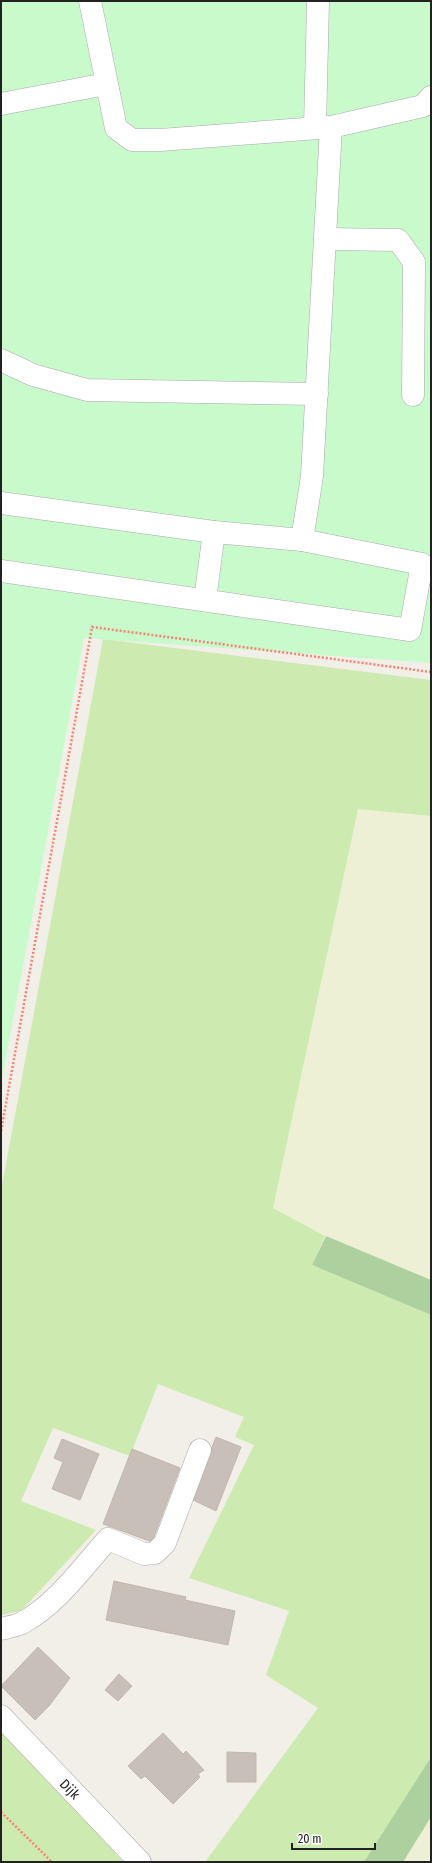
<svg xmlns="http://www.w3.org/2000/svg" width="432" height="1863" font-family="'Fira Sans Condensed',sans-serif">
<rect width="100%" height="100%" fill="#f2efe9"/>
<g fill="#eef0d5">
<path d="M358,809l73,7v464l-105,-44 -53,-28z"/>
<path d="M431,1817v45h-28z"/>
</g>
<g fill="#cdebb0">
<path d="M103,639l328,41v136l-73,-7 -85,399 52,28 -13,29 119,50v442l-67,105h-159l113,-154 -52,-33 23,-64 -100,-33 65,-133 -19,-8 9,-20 -86,-33 -28,72 -77,-28 -32,73 75,29 -75,81 -20,4v-424z"/>
<path d="M1,1725l122,137h-122z"/>
</g>
<g fill="#add19e">
<path d="M326,1236l105,44v35l-119,-50z"/>
<path d="M431,1757v60l-28,45h-39z"/>
</g>
<path fill="#c8facc" d="M1,1h430v662l-347,-25 -83,446z"/>
<g fill="#c7bfb8" stroke="#c4b6ab">
<path d="M216,1437l25,10 -25,64 -25,-12z"/>
<path d="M62,1439l37,15 -19,46 -28,-11 11,-27 -9,-4z"/>
<path d="M132,1449l48,19 -28,74 -49,-18z"/>
<path d="M114,1581l72,16 -1,3 50,11 -7,34 -122,-25z"/>
<path d="M38,1647l32,31 -21,28 -14,14 -34,-34z"/>
<path d="M119,1674l13,12 -14,15 -13,-11z"/>
<path d="M163,1733l20,21 3,-3 18,19 -6,4 2,3 -27,27 -28,-28 -4,3 -13,-13z"/>
<path d="M227,1752l29,1v29h-29z"/>
</g>
<g fill="none" stroke-linecap="round" stroke-linejoin="round">
<g stroke="#a9a9a9" stroke-width="23">
<g id="minor">
<path d="M90,1l26,127 16,12h29l170,-13"/>
<path d="M1,104l105,-20"/>
<path d="M315,128l3,-127"/>
<path d="M326,239l72,1 16,22 -1,133"/>
<path d="M1,360l32,15 54,15 230,4"/>
<path d="M1,503l213,29 88,8 10,-64 19,-349 92,-21 8,-9"/>
<path d="M1,571l409,59 12,-66 -120,-24"/>
<path d="M205,600l9,-68"/>
<path d="M1,1629c7,-2 15,-3 21,-6 35,-19 60,-55 86,-84l36,15 11,-1 10,-10 35,-93"/>
<path d="M1,1716l139,146"/>
</g>
</g>
<g stroke="#fa8072" stroke-width="2.5" stroke-dasharray="2 2" stroke-linecap="butt">
<path d="M1,1131l91,-504 339,45"/>
<path d="M1,1812l51,50"/>
</g>
<use href="#minor" stroke="#fff" stroke-width="22"/>
</g>
<g text-anchor="middle" stroke-width="4" stroke-linejoin="round" paint-order="stroke">
<g font-size="14" fill="#222" stroke="#fff">
<text transform="translate(70 1789) rotate(46)" y="5">Dijk</text>
</g>
</g>
<rect width="432" height="1863" fill="none" stroke="#222222" stroke-width="4"/>
<path d="M292 1843v6h83v-6" fill="none" stroke="#222222" stroke-width="2"/>
<text x="298" y="1843" font-size="12" fill="#222222" stroke="#ffffff" stroke-width="3" paint-order="stroke">20 m</text>
</svg>
